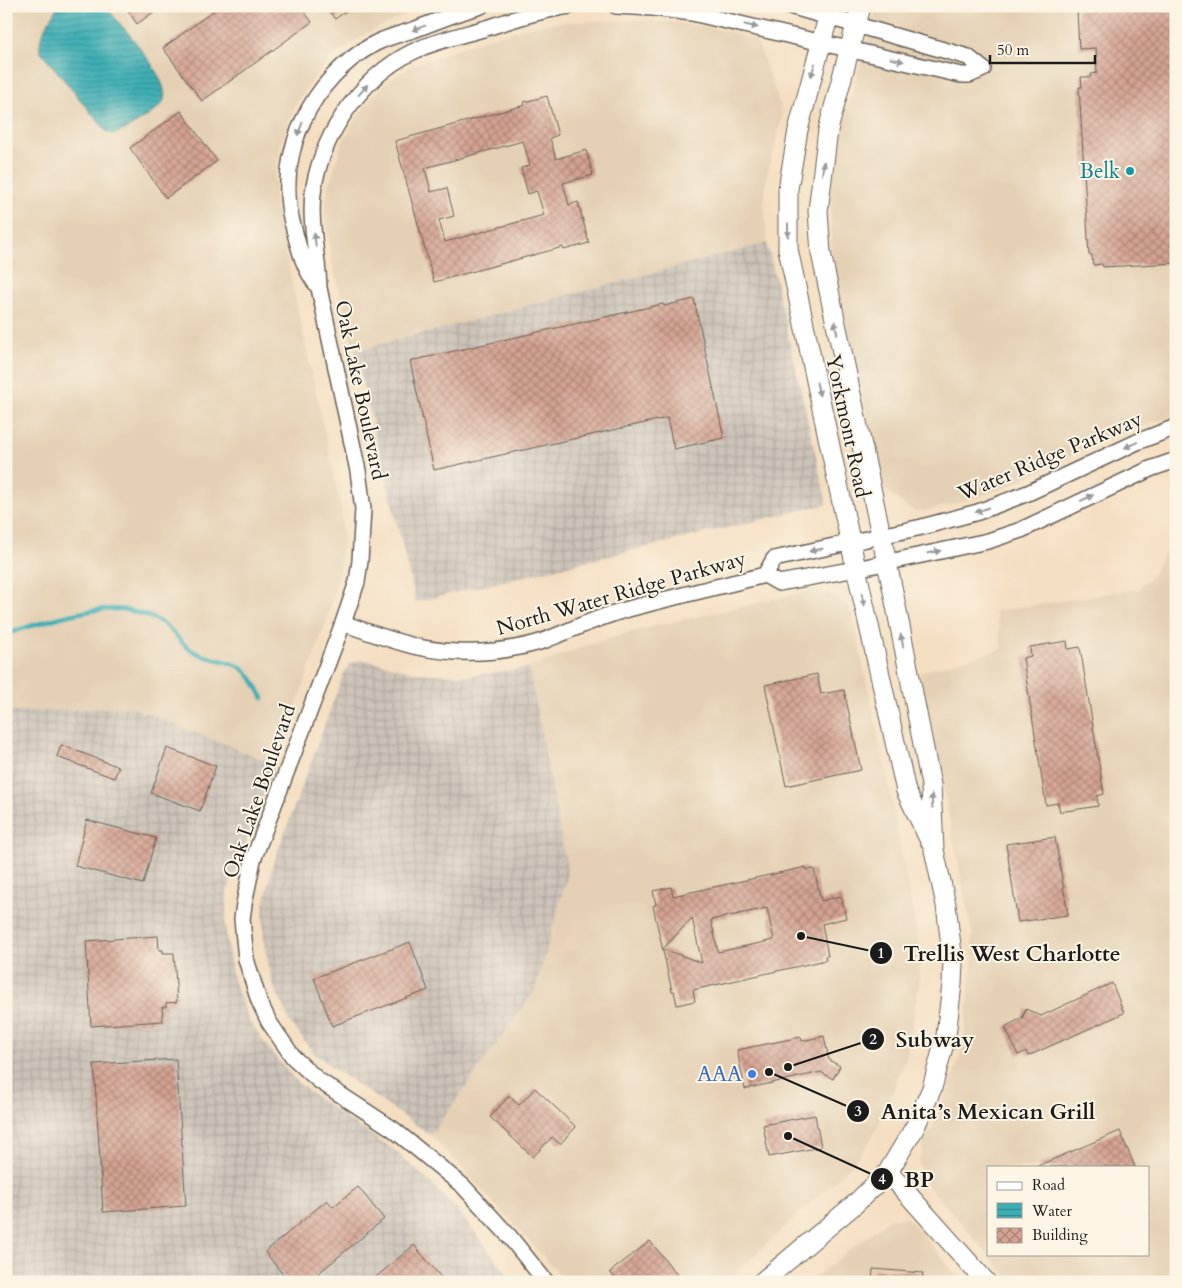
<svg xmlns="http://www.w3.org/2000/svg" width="1182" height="1288" viewBox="0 0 1182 1288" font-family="Cardo,serif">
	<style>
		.built { fill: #e4d0b4; fill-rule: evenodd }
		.industrial { fill: url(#industrial-grid) }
		.water { fill: url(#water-rules); stroke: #2c6568 }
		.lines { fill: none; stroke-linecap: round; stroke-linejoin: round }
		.stream { stroke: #3daeb5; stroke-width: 4.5 }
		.building { fill: url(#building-cross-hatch); fill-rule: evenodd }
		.minor-casing { stroke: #686056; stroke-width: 18 }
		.tertiary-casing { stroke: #686056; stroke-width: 21 }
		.minor { stroke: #fff; stroke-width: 15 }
		.tertiary { stroke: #fff; stroke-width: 19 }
		.oneway { fill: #999 }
		.culture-dot { fill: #0f9aa8; stroke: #fcf5e5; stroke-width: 2 }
		.shop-dot { fill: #3f7fe0; stroke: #fcf5e5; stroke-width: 2 }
		.labels { text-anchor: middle; stroke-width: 4; stroke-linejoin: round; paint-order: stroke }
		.culture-label { font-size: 21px; fill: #0d838f; stroke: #fcf5e5; text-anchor: end }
		.street-label { font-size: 21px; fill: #1c1c1c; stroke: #fcf5e5 }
		.shop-label { font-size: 21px; fill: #366cbe; stroke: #fcf5e5; text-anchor: end }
		.leader { fill: none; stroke: #1c1c1c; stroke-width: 2 }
		.callout-dot { fill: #1c1c1c; stroke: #fcf5e5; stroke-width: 2 }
		.mark-label { font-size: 15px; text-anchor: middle; font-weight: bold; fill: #fff }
		.callout-label { font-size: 22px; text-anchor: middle; font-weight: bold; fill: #1c1c1c; stroke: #fcf5e5; stroke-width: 4; stroke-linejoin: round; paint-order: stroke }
	</style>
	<defs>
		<pattern id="industrial-grid" width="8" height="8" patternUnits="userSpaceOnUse" patternTransform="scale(1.25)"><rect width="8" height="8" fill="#cbc2b8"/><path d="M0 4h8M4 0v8" fill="none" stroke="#aea69e"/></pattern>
		<pattern id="water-rules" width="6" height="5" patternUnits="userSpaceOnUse" patternTransform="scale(1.25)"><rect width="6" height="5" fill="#3daeb5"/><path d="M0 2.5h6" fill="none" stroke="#328d92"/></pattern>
		<pattern id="building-cross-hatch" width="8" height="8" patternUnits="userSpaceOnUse" patternTransform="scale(1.25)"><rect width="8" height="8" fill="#d4a292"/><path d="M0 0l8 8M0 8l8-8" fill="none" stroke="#ab8376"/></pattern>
	</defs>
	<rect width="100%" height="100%" fill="#fcf5e5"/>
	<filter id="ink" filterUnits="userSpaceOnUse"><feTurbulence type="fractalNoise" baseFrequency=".02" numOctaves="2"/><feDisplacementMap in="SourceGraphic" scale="10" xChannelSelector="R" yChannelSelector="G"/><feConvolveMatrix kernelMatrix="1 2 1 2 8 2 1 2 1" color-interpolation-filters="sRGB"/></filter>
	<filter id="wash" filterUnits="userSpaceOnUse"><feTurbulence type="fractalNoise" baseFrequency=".0096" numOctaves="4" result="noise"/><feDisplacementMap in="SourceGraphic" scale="20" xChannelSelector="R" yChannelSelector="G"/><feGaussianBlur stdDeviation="1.12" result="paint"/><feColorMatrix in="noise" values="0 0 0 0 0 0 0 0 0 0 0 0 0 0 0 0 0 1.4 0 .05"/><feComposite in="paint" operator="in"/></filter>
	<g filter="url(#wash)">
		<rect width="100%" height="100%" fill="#f4dec1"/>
		<!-- built -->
		<path class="built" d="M6,6H424L365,34L335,54L313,79L295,106L281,142L275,176V205L341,507L343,539L338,579L325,626L275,764L131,707L6,712Z
			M877,6H1176V416L1150,423L1091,447L1004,488L962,502L924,511H915L906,506L892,496L884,487L877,463L831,251V182L840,136Z
			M631,20L669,22L709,27L756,39L783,113L767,175L764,204L767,243L355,351L332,262L324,212L328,189L341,145L356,118L373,95L392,78L417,64L482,40L533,26L562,22Z
			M1176,543V1282H1011L924,1180L919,1163L924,1143L935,1122L962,1052L973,959L972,933L920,672L1002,649L995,611L1138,589L1152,576L1162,556ZM988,1167H1148V1254H988Z
			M809,591H818L829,594L848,608L852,613L886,772L921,955L919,983L907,1055L884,1114L870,1141L850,1167L725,1282H567L431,1135L535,991L568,874L529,668L577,649L626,633Z
			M905,1217L922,1233L962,1282H809L889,1219Z"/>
		<!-- industrial -->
		<path class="industrial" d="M767,243L827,504L416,602L355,351Z
			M359,660L370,661L418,673L467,676L529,668L568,874L535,991L431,1135L334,1069L312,1051L290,1022L272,982L264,942L263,911L272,867L343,675L350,664Z
			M131,707L275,764L227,893L225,927L233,980L250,1023L272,1053L299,1084L348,1120L393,1149L431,1183L461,1214L513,1282H6V712Z"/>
		<!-- water -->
		<path class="water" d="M58,6H105C118,22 175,82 163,102C159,109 149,115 143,119C132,125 124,132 112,134L106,131L41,52C36,37 51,19 58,6Z"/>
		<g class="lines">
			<!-- stream -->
			<path class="stream" d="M6,634C37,624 94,604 126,610C136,612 149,616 159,621C172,627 180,644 193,651C207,660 226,659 240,667C251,673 257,688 263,698"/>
		</g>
		<g id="blocks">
			<!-- building -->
			<path class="building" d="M125,6H162L137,24Z
				M220,6H300L312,22L202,101L163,48Z
				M326,6H353L335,19Z
				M1081,6H1176V263L1103,267L1102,264L1093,265L1092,255H1089L1079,87H1082L1081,77H1091V74L1097,73L1096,48L1079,49L1077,10H1081Z
				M547,96L558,135L550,138L556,159L586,150L593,175L563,183L569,205L578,202L589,243L564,250L563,247L434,282L395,141L525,105L524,102ZM523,141L530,165L521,168L528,194L537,191L544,215L445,242L439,220L454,216L447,188L431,192L425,168Z
				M181,111L217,161L166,198L130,148Z
				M694,299L724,438L674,449L667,418L434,470L410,361L663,304L664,306Z
				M1067,641L1068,649L1080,647L1104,794L1097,796L1098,806L1060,812L1058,803L1046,805L1023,658L1031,656L1030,647Z
				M817,674L821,694L844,690L861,770L786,786L765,685Z
				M61,745L119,767L114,778L57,757Z
				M167,748L216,766L200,811L151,793Z
				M87,820L156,838L143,884L75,866Z
				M1055,837L1068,915L1018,922L1006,844Z
				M806,867L807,870L814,869L821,901L841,896L846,918L822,924L828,956H825L826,960L693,990L695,1001L677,1005L674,991H672L653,906L656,905L653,891L671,887L673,896ZM767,908L774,940L718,952L711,920ZM692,918L702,963L663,949Z
				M158,936L159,950H163V953H174L177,1002L166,1003V1007H162L163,1021L91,1026L86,941Z
				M410,942L428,990L332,1026L314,978Z
				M1112,983L1124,1013L1028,1056L1026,1051L1018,1055L1005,1027L1022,1018L1026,1009L1041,1016Z
				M824,1036L829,1060L840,1066L833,1079L821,1072L745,1089L737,1050L801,1037L802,1041Z
				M176,1059L186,1206L103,1212L94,1064Z
				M535,1088L576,1127L560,1144L552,1137L533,1157L490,1117L509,1096L519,1105Z
				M815,1115L821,1147L769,1157L763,1125Z
				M1120,1131L1135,1167H1035Z
				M358,1187L384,1219L308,1282H289L265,1252L327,1200L333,1207Z
				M650,1241L683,1282H618L610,1272Z
				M414,1245L445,1282H370Z
				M873,1269L923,1273L922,1282H872Z"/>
		</g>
	</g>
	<g filter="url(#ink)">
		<use href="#blocks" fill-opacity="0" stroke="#686056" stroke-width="1"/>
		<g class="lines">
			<!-- minor casing -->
			<g class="minor-casing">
				<path id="minor" d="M616,6L653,8L692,13L961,75H969L983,69L968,57L790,6
					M319,288C302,267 299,247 292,222C275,153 312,78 374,44C385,38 400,34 413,30C435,22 458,12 481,6
					M1176,427L1137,442L1028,493L978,512L922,527L774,559L765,575L779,583L856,569L988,541L1021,530L1150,469L1176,460
					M343,623C398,643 435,657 495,651C511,649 528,646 543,641C569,631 594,619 621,611C669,598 717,587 765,575
					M546,1282L509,1236L463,1186L393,1129L318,1080L293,1057L269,1022L259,1001L246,959L242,919L244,904L253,860L343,623L357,582L360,561L363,509L358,471L319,288C318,254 308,220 314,186C325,128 366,71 421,48C441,40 462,35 483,29C512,20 540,10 570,6"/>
			</g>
			<!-- tertiary casing -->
			<g class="tertiary-casing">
				<path id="tertiary" d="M831,6L798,130L788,189V249L854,559L906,791L930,841
					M888,1172L986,1282
					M762,1282L855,1204L888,1172L915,1127L932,1088L946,1036L952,984L953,962L946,905L934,850L931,785L894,596L821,253L818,211L828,130L861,6"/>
			</g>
			<!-- minor -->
			<use href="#minor" class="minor"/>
			<!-- tertiary -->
			<use href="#tertiary" class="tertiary"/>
		</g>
		<!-- one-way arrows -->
		<defs><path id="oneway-solid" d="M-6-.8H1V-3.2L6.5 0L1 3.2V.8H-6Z" transform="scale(1.25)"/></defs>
		<g class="oneway">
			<use href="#oneway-solid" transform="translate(751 26) rotate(13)"/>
			<use href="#oneway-solid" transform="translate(419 28) rotate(160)"/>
			<use href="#oneway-solid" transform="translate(897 60) rotate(13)"/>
			<use href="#oneway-solid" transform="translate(813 70) rotate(106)"/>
			<use href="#oneway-solid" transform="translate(363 90) rotate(-49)"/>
			<use href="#oneway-solid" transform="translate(300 129) rotate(111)"/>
			<use href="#oneway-solid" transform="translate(823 168) rotate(-83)"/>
			<use href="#oneway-solid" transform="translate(788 230) rotate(90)"/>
			<use href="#oneway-solid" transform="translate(315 240) rotate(-96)"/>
			<use href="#oneway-solid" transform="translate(836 328) rotate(-102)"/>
			<use href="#oneway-solid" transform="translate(818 389) rotate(77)"/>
			<use href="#oneway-solid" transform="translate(1131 445) rotate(156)"/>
			<use href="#oneway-solid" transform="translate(1087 498) rotate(-25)"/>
			<use href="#oneway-solid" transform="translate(982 510) rotate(160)"/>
			<use href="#oneway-solid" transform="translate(816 550) rotate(168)"/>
			<use href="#oneway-solid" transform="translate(934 552) rotate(-12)"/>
			<use href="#oneway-solid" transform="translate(863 599) rotate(77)"/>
			<use href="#oneway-solid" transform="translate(902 641) rotate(-101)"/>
			<use href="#oneway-solid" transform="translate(932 801) rotate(-93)"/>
		</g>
	</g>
	<!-- markers -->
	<circle class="culture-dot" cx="1130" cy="171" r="5"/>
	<circle class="shop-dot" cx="752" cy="1074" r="5"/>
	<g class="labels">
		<!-- culture labels -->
		<g class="culture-label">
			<text x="1120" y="178">Belk</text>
		</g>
		<!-- street labels -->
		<g class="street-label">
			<text transform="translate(361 390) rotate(78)" y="7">Oak Lake Boulevard</text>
			<text transform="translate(848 426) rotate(78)" y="7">Yorkmont Road</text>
			<text transform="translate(1050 456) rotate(-23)" y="7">Water Ridge Parkway</text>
			<text transform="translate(621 593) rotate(-16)" y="7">North Water Ridge Parkway</text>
			<text transform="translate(259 791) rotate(-71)" y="7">Oak Lake Boulevard</text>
		</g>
		<!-- shop labels -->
		<g class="shop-label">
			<text x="742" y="1081">AAA</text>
		</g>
	</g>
	<!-- callouts -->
	<path class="leader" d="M801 936L881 953M788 1067L873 1039M769 1072L858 1111M788 1136L882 1179"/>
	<g class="callout-dot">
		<circle cx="801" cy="936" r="5"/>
		<circle cx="788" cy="1067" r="5"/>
		<circle cx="769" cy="1072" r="5"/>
		<circle cx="788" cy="1136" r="5"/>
		<circle cx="881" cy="953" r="12"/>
		<circle cx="873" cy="1039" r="12"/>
		<circle cx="858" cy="1111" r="12"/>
		<circle cx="882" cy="1179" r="12"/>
	</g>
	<g class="mark-label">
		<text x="881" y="958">1</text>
		<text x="873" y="1044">2</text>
		<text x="858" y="1116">3</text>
		<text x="882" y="1184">4</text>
	</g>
	<g class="callout-label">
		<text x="1012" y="961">Trellis West Charlotte</text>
		<text x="935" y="1047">Subway</text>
		<text x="988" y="1119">Anita’s Mexican Grill</text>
		<text x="919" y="1187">BP</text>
	</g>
	<!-- margin -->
	<rect width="1182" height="1288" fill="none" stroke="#fcf5e5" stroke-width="25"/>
	<!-- legend -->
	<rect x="987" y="1166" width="162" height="90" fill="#fcf5e5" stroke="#a29e95"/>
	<rect x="997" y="1182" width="25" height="8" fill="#ffffff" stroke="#a29e95"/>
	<text x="1032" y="1190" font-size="15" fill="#1c1c1c">Road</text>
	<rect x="997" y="1203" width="25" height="15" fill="url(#water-rules)" stroke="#a29e95"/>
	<text x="1032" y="1216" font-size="15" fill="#1c1c1c">Water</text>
	<rect x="997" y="1228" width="25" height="15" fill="url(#building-cross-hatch)" stroke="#a29e95"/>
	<text x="1032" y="1240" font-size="15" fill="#1c1c1c">Building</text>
	<!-- scale -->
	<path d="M990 55v8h105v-8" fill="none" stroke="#1c1c1c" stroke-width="2.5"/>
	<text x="997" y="55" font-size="15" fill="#1c1c1c" stroke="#fcf5e5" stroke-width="4" paint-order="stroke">50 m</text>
</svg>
